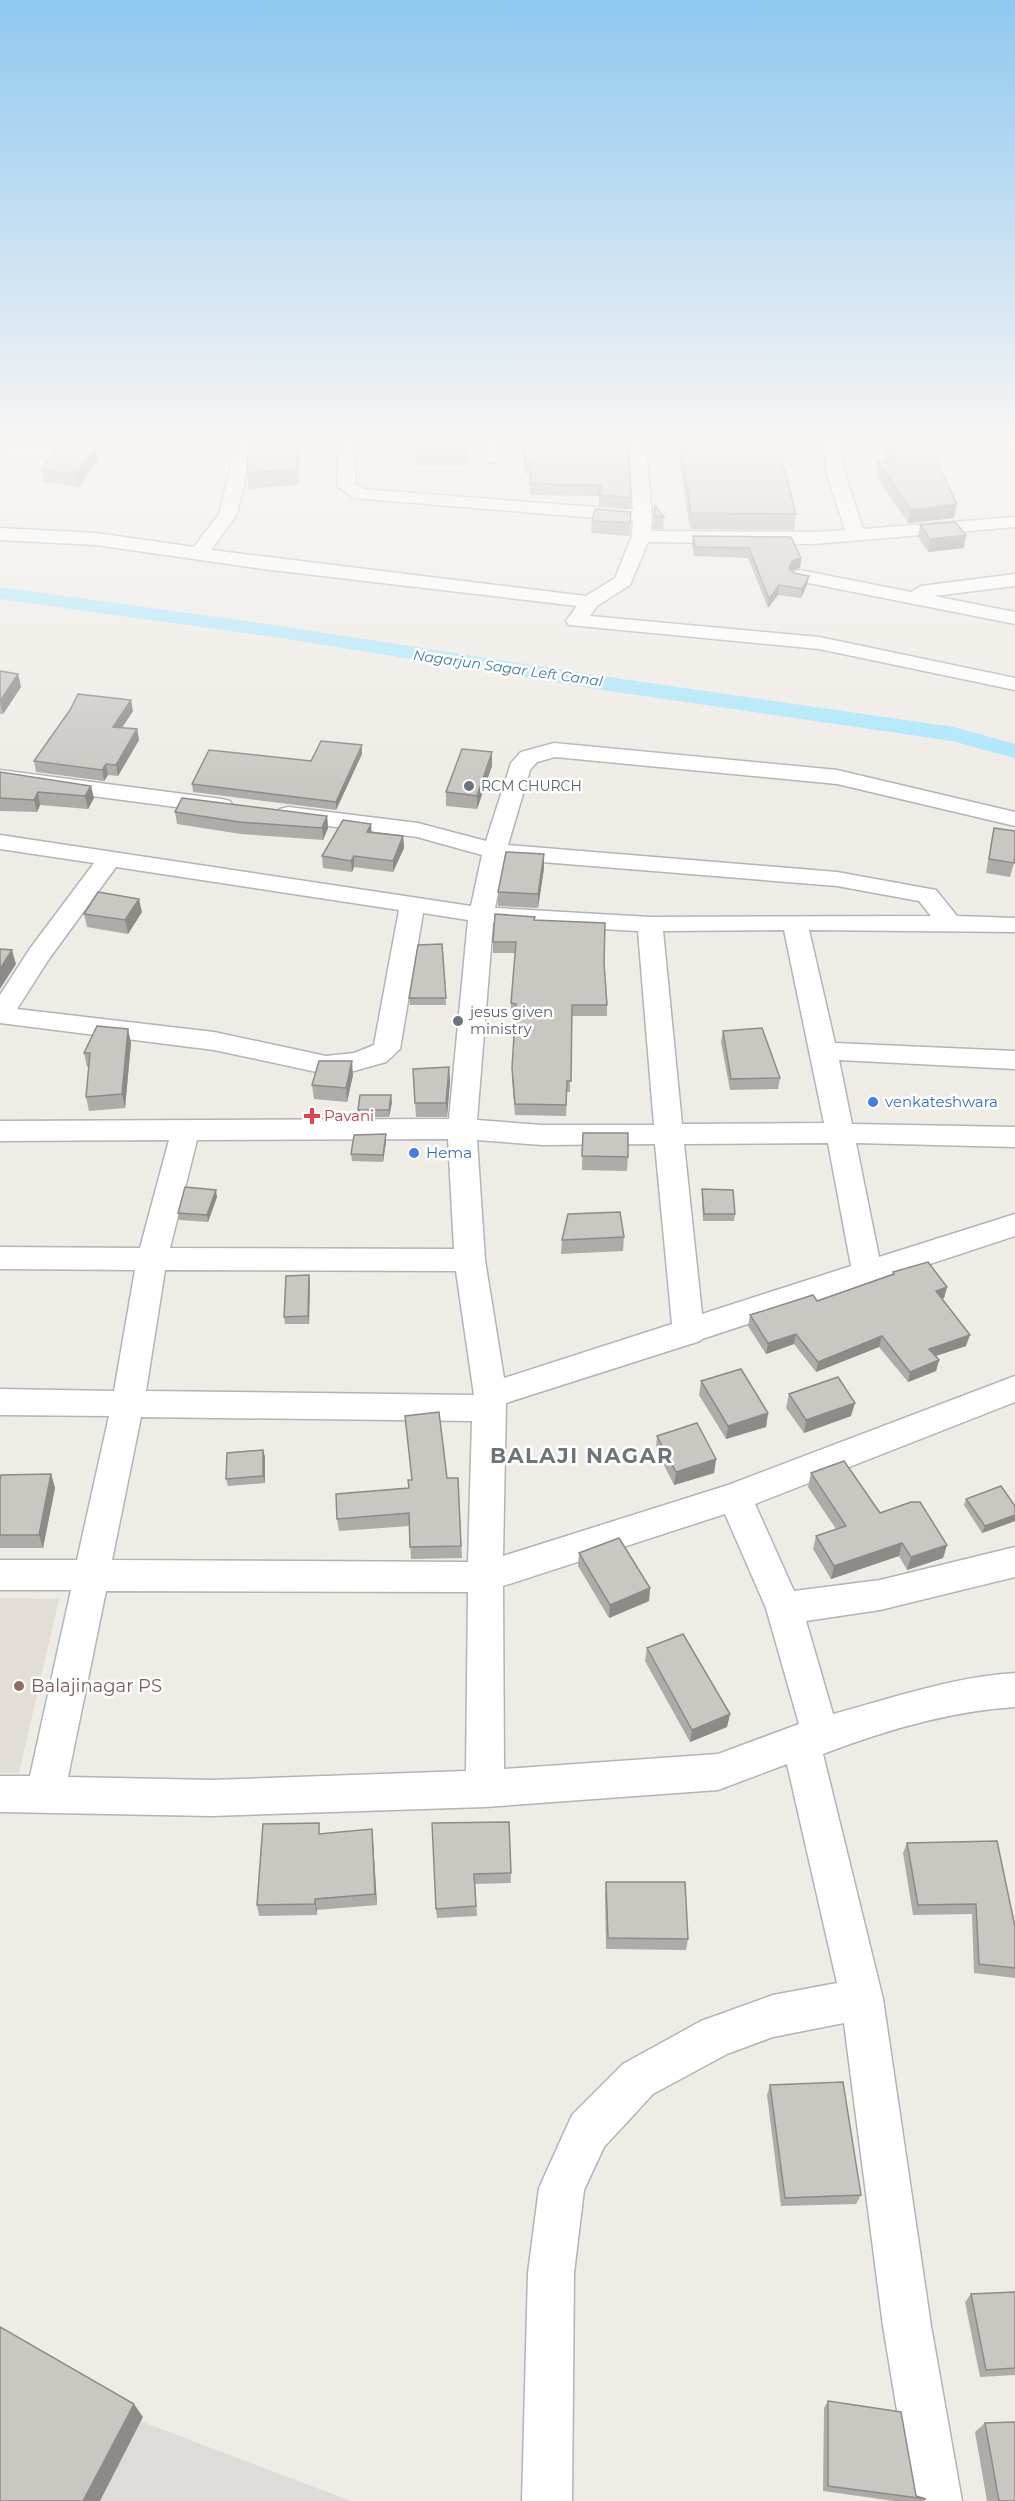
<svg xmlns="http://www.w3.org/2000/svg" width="1015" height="2501" viewBox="0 0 1015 2501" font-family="Montserrat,sans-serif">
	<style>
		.industrial { fill: #dedbd8 }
		.education { fill: #e2ddd7 }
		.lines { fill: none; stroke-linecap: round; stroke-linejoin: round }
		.canal { fill: #a9e6fc; fill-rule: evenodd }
		.minor-casing { stroke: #b1b4b8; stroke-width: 3 }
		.minor { fill: #fff; fill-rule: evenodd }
		.wall { fill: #aeaba8 }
		.shaded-wall { fill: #8d8b88 }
		.building { fill: #cac7c3; stroke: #8d8b88; stroke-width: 1.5 }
		.worship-dot { fill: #6b7280; stroke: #fff; stroke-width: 2 }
		.shop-dot { fill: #3f7fe0; stroke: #fff; stroke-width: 2 }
		.health-dot { fill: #e0444e; stroke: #fff; stroke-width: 2 }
		.education-dot { fill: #8d6e63; stroke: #fff; stroke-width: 2 }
		.labels { text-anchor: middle; stroke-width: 5; stroke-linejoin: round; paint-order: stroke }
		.far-water-label { font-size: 14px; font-style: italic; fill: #3f7c9e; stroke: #fff }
		.far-worship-label { font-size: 14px; fill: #5b616d; stroke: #fff; text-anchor: start }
		.worship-label { font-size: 15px; fill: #5b616d; stroke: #fff; text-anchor: start }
		.shop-label { font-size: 15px; fill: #366cbe; stroke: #fff; text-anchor: start }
		.health-label { font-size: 15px; fill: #be3a42; stroke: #fff; text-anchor: start }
		.near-education-label { font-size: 18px; fill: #785e54; stroke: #fff; text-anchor: start }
		.district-label { font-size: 21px; font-weight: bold; letter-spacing: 1.5px; fill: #6e7578; stroke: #fff }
	</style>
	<rect width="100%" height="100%" fill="#efece6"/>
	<!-- industrial -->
	<path class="industrial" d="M0,2368L351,2501H0Z"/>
	<!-- education -->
	<path class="education" d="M0,1598L59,1599L19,1773H0Z"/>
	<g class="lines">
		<!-- canal -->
		<path class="canal" d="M0,587L281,626L609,677L954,727L1015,744V758L952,741L609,691L281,638L0,599Z"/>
		<!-- minor casing -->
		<g class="minor-casing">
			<path id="minor" d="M90,438H106L98,456L0,455V445L86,447Z
				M238,438H254L237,514L211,550L586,596L615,578L632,536L633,521L354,498L337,486L339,438H355V484L364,489L633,510L629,438H645L652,517L651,531L814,532L845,530L827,474L822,438H838L845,474L863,529L1015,517V527L814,544L648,542L630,585L597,606L590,616L819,637L1015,678V690L819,649L569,625L566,621L577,606L263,569L96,545L0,540V528L96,533L194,547L219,514Z
				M482,438H498L501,458L498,462H486Z
				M1004,438H1015V457L1006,452Z
				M800,570L911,592L921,586L1015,574V586L934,596L1015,612V624L793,580L790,576L793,572Z
				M554,743L837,770L1015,812V826L837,784L555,757L537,762L530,770L508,845L837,872L936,890L957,916L1015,918V932L809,930L835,1043L1015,1051V1069L839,1060L852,1124L1015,1127V1147L856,1143L879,1257L1015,1214V1236L702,1339L700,1341L506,1403L503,1556L728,1485L1015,1376V1402L755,1504L794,1591L880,1580L1015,1547V1577L880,1610L806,1621L833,1714C893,1698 952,1677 1015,1673V1707C950,1711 883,1731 823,1754L883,1999L931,2326L962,2501H912L883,2326L844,2023L773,2037L727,2054L653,2094L604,2147L584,2190L574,2273L572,2501H522L528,2273L539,2188L572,2115L623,2064L701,2021L773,1995L837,1983L787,1764L718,1790L485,1807L212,1816L0,1812V1776H30L71,1590H0V1560H77L109,1416L0,1415V1389L114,1391L135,1270L0,1269V1247L140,1248L169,1140L0,1141V1121L449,1119L468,920L423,913L400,1049L386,1062L354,1071L326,1074L214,1050L0,1023V995L29,950L94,863L0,849V835L471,906L482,855L417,837L288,821L280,819L276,814L280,809L288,807L418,823L486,841L511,763L521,752ZM505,859L837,886L919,901L931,916L650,917L495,908ZM116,867L399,910L374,1045L354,1053L326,1056L214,1032L17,1009L49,959ZM493,923L638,931L654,1125H542L477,1120ZM784,930L824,1123L682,1124L663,931ZM448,1139L454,1249L170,1248L197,1140ZM477,1140L542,1145L655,1144L672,1324L504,1378L485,1260ZM828,1143L851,1266L702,1314L684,1144ZM165,1270L456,1271L474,1395L146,1391ZM141,1417L472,1421L468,1562L112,1560ZM725,1514L766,1608L799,1724L718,1754L504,1769L503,1586ZM106,1591L468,1592L466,1771L212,1780L68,1777Z
				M0,770L222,799L230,801L233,806L230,811L222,813L0,784Z"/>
		</g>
		<!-- minor -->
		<use href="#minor" class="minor"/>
	</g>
	<!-- wall -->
	<path class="wall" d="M251,438H300L298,485L249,489L247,473Z
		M468,438V465H416L415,450Z
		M522,438H627L631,498V509L599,506V496L530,495L531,474H525Z
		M676,438H776L796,514L794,530L690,529Z
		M892,438H968L966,451L931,450L954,518L908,523L876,476L878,462H886L885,460L887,446H893Z
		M96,447L98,459L79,487L44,482L42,470Z
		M655,506L664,517L663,529H653Z
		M631,512L630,536L591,533L592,521Z
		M920,525L964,548L928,552L918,537Z
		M693,536L801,558L800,568L792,570L794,573L809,576L807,585L801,598L778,595L768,608L748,558L694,556L692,545Z
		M0,671L18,674L21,687L3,714H0Z
		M133,711L122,728L137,729L139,740L118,776L108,775L104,781L36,772L34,761Z
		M362,754L336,810L193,792L192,784L311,761Z
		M492,766L477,809L446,806V792Z
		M0,772L94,798L88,809L40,805L37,812L0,811Z
		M175,812L327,816L328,828L323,840L241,834L177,824Z
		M994,828L1014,863L1010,877L986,873L991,842Z
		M372,833L403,836L404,848L393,872L354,867L352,872L323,868L322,856Z
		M544,868L538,908L498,906V892Z
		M142,912L128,934L87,927L84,914Z
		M535,917V920L604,963L607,1005V1016H571L570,1092H567L566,1116L515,1115L512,1079L515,1015L511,1014V1003L515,953H493V942Z
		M442,944L446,1005H410L409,998Z
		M723,1031L780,1078L778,1089L730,1090L721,1042Z
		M131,1043L125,1108L89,1111L86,1097L89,1067H87L84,1053Z
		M413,1069L450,1081L447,1117H416Z
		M353,1075L347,1102L314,1099L312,1085Z
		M392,1102L389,1117H358V1110Z
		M583,1133L628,1157L627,1171L582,1170Z
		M386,1142L383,1162L352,1161L351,1154Z
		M702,1189L735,1214L734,1221H703L702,1196Z
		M217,1197L208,1222L179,1220L178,1213Z
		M624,1237L623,1251L561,1254L562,1240Z
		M893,1272L947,1287L944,1298L942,1299L966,1346L936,1356L939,1360L936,1371L908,1382L879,1347L816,1372L794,1344L766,1354L748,1326L750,1315L817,1301L892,1274Z
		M310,1282L309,1324H285L284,1317Z
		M701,1381L768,1413L766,1427L726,1439L699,1395Z
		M789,1394L851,1416L804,1433L786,1408Z
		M405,1416L447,1478H458L462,1558L411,1559L409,1526L339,1531L337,1519L409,1488L412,1480Z
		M657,1436L716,1459L714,1473L674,1485L656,1449Z
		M263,1450L265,1457V1483L228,1486L226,1479Z
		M811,1473L880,1513L947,1545L943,1558L907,1570L899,1556L831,1579L813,1549L816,1536L836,1529L808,1487Z
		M51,1474L55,1488L43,1548H0V1480Z
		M966,1499L1015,1506V1521L982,1533L964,1505Z
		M579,1553L650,1588L649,1601L609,1618L578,1566Z
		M647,1648L730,1714L727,1727L690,1742L645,1661Z
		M509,1822L511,1883L475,1884L477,1916L437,1918L436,1909Z
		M321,1834L373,1841L377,1905L317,1910V1915L259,1916L257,1905Z
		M907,1843L1015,1927V1978L974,1973L972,1914L913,1915L903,1853Z
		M606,1882L688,1939L686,1950L606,1949L605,1893Z
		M770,2085L861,2195L856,2204L781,2206L767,2095Z
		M1015,2292V2375L980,2377L965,2302L971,2294Z
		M828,2401L916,2496L926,2499L924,2501H894L823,2491L824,2408Z
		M985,2423L1015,2501H987L975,2432Z"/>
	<!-- shaded-wall -->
	<path class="shaded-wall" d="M298,438H300L298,485L297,470Z
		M96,447L98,459L79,487L76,475Z
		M957,504L954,518L908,523L911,510Z
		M966,535L964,548L928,552L930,539Z
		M801,558L800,568L791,571L789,568L792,561Z
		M809,576L807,585L801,598L802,589Z
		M779,585L778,595L768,608L769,599Z
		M18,674L21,687L3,714L0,701Z
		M131,700L133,711L115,738L113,727Z
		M137,729L139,740L118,776L116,765Z
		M362,745V754L336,810V802Z
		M492,752V766L477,809V796Z
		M106,764L108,775L104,781L102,770Z
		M91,786L94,798L88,809L85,796Z
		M38,792L40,805L37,812L34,800Z
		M327,816L328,828L323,840L322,828Z
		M371,824L372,836L367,832Z
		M403,836L404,848L393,872V861Z
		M544,854V868L538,908V894Z
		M354,856V867L352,872L351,861Z
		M139,899L142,912L128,934L125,920Z
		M12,950L16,964L0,989V969Z
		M128,1029L131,1043L125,1108L122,1094Z
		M352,1061L353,1075L347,1102L346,1088Z
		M449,1067L450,1081L447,1117L446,1103Z
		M391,1095L392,1102L389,1117V1110Z
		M386,1134V1142L383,1162V1155Z
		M216,1190L217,1197L208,1222L207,1215Z
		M309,1275L310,1282L309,1324L308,1316Z
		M947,1287L944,1298L933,1301L936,1291Z
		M796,1334L794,1344L766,1354L768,1343Z
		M970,1335L966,1346L926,1359L929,1349Z
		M882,1336L879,1347L816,1372L818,1362Z
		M939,1360L936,1371L908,1382L910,1372Z
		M855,1403L851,1416L804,1433L806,1420Z
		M768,1413L766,1427L726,1439L728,1426Z
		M263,1450L265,1457V1483L263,1476Z
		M716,1459L714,1473L674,1485L676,1472Z
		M51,1474L55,1488L43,1548L39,1535Z
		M1015,1515V1521L982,1533L985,1526Z
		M902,1543L899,1556L831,1579L834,1566Z
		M947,1545L943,1558L907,1570L911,1557Z
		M650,1588L649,1601L609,1618L610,1605Z
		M730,1714L727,1727L690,1742L692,1730Z
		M372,1829L373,1841L377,1905L375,1894Z
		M315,1899L317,1910V1915L315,1904Z
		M134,2404L143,2417L100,2501H83Z"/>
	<!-- building -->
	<path class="building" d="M251,438H298L297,470L247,473L248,454Z
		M416,438H468V449L415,450Z
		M523,438H627L631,498L599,495L602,485L530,484L531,463H525Z
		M679,438H776L796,514L691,513Z
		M895,438H925L957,504L911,510L878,462H894L887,446H896Z
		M58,446L96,447L76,475L42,470Z
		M655,506L664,517L654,516Z
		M595,509L631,512L630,523L592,521Z
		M955,522L966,535L930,539L920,525Z
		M693,536L791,537L801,558L792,561L789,568L794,573L809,576L802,589L779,585L769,599L749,548L695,547Z
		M0,671L18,674L0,701Z
		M78,694L131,700L113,727L137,729L116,765L106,764L102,770L34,761L70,710Z
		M321,741L362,745L336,802L192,784L209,750L311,761Z
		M462,749L492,752L477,796L446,792Z
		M0,772L91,786L85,796L38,792L34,800L0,798Z
		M182,798L327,816L322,828L239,822L175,812Z
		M343,820L371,824L367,832L403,836L393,861L354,856L351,861L322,856Z
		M994,828L1015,831V854L1014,863L989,859Z
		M506,852L544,854L538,894L498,892Z
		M98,892L139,899L125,920L84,914Z
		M495,914L535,917L534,920L605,923L604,963L607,1005H572L571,1081H567L566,1105L515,1104L512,1068L516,1004L511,1003L516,942H493Z
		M442,944L446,998H409L418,945Z
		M0,949L12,950L0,969Z
		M97,1026L128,1029L122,1094L86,1097L90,1053H84Z
		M762,1028L780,1078L731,1079L723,1031Z
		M319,1061H352L346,1088L312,1085Z
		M449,1067L446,1103H415L413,1069Z
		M360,1095H391L389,1110H358Z
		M583,1133H628V1157L582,1156Z
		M386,1134L383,1155L351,1154L354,1135Z
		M185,1187L216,1190L207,1215L178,1213Z
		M702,1189L733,1190L735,1214H704Z
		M620,1212L624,1237L562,1240L568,1214Z
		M928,1262L947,1287L936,1291L970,1335L929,1349L939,1360L910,1372L882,1336L818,1362L796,1334L768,1343L750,1315L813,1295L817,1301L894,1274L893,1272Z
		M309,1275L308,1316L284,1317L286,1276Z
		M741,1369L768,1413L728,1426L701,1381Z
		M838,1377L855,1403L806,1420L789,1394Z
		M439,1412L447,1478H458L461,1546L410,1547L409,1513L337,1519L336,1494L409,1488L408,1480H412L405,1416Z
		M697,1423L716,1459L676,1472L657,1436Z
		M263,1450V1476L226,1479L227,1453Z
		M844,1461L880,1513L911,1502H920L947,1545L911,1557L902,1543L834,1566L816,1536L846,1526L811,1473Z
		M51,1474L39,1535H0V1480L1,1475Z
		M1001,1486L1015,1506V1515L985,1526L966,1499Z
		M619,1538L650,1588L610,1605L579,1553Z
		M683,1634L730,1714L692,1730L647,1648Z
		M509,1822L511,1873L474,1874L476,1906L436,1909L432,1823Z
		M319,1823V1834L372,1829L375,1894L315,1899V1904L257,1905L263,1824Z
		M997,1841L1015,1927V1968L979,1964L976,1904L918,1905L907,1843Z
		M606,1882H685L688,1939L608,1938Z
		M843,2082L861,2195L785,2198L770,2085Z
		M1015,2292V2368L986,2370L971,2294Z
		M0,2327L134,2404L83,2501H0Z
		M828,2401L901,2412L916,2496L926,2499L828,2486Z
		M1015,2422V2501H999L985,2423Z"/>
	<!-- sky -->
	<linearGradient id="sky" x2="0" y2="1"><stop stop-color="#8fc8f0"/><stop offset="0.56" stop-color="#f8f6f4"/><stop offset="1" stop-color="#f8f6f4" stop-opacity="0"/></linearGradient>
	<rect width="1015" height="788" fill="url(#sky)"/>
	<!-- markers -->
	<g class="worship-dot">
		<circle cx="469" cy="786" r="6"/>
		<circle cx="458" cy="1021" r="6"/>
	</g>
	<g class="shop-dot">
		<circle cx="873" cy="1102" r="6"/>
		<circle cx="414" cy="1153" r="6"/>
	</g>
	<path class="health-dot" d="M309 1107h6v6h6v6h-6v6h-6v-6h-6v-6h6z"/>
	<circle class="education-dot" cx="19" cy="1686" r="6"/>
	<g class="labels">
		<!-- far-water labels -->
		<g class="far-water-label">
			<text transform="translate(508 668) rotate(8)" y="5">Nagarjun Sagar Left Canal</text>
		</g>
		<!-- far-worship labels -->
		<g class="far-worship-label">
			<text x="481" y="791">RCM CHURCH</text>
		</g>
		<!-- worship labels -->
		<g class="worship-label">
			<text x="470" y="1017">jesus given<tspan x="470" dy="17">ministry</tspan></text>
		</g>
		<!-- shop labels -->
		<g class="shop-label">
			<text x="885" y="1107">venkateshwara</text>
			<text x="426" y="1158">Hema</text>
		</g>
		<!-- health labels -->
		<g class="health-label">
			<text x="324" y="1121">Pavani</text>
		</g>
		<!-- near-education labels -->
		<g class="near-education-label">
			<text x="31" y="1692">Balajinagar PS</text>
		</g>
		<!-- district labels -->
		<g class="district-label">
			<text x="582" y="1463">BALAJI NAGAR</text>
		</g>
	</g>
</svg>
